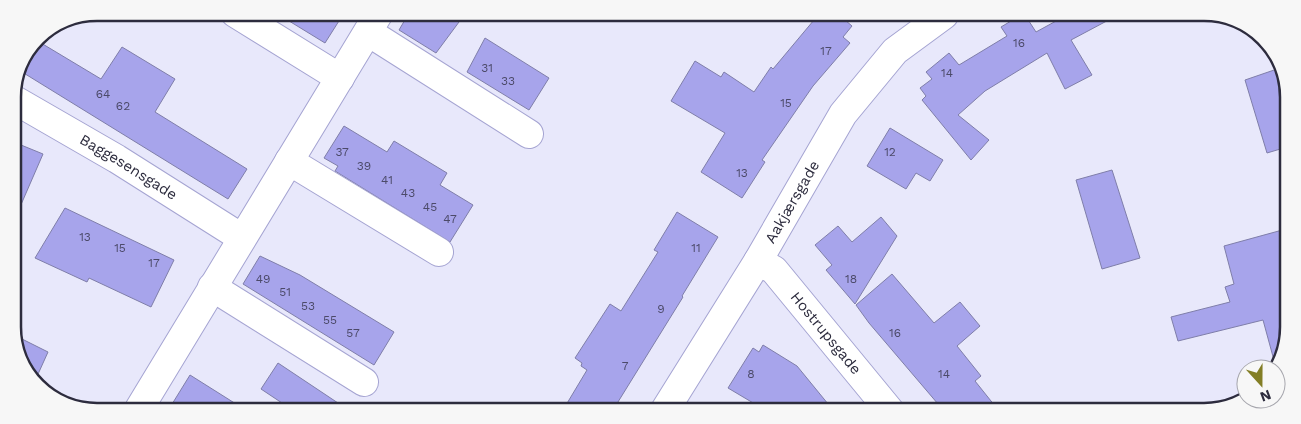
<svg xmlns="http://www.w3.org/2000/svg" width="1301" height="424" viewBox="0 0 1301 424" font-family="'Work Sans',sans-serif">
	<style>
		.building { fill: #a7a4eb; stroke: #7f7ea9 }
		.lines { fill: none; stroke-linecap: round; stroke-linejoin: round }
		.street-casing { stroke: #a5a4d2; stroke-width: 30 }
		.street { stroke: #fff; stroke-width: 28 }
		.labels { text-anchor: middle; stroke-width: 4.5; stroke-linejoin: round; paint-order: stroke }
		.number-label { font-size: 12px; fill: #4c4a69 }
		.street-label { font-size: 15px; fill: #2d2c3e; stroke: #f7f7f7 }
		.rim { fill: none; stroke: #2d2c3e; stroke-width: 2.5 }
	</style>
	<rect width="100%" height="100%" fill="#e8e8fb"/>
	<!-- building -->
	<path class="building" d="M276,13H344L325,43Z
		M409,13H445L459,22L436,53L399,30Z
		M819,14H838L852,26L843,37L850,43L813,86L762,160L765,162L742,198L701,172L725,133L671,101L695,61L721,77L724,72L754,92L771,67L773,69Z
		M1021,15H1025L1036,32L1067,15H1118L1071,40L1092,75L1065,89L1047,53L985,91L958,115L989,140L971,160L922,100L926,96L920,88L932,79L926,72L949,53L959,65L1007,36L1001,27Z
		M485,38L549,78L529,110L467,72Z
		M36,40L101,79L122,47L175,79L155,112L247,169L228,199L22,72Z
		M1280,68L1287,81V147L1267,153L1245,80Z
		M344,126L387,152L394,141L447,173L440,185L473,205L450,242L335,171L338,166L324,158Z
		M890,128L943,160L930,181L916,173L906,189L867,166Z
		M21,145L43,154L13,223V163Z
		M1112,170L1140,258L1102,269L1076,180Z
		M65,208L174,260L151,307L89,278L87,282L35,258Z
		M677,212L718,237L682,296L683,297L613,410H563L587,370L581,366L582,363L575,358L610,304L621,311L658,252L654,250Z
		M881,217L897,236L855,304L826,270L832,265L815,245L838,226L852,242Z
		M1286,229V349L1275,364L1263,320L1178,341L1171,317L1230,302L1225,287L1234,284L1224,246Z
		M260,256L300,275L394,332L374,365L243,284Z
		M892,274L934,323L960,302L980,326L957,346L981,376L975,381L999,411H944L869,323L856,305Z
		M14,335L48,352L34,383L14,343Z
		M763,345L797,366L833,410H765L728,388L753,348L759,352Z
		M278,363L347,409H291L261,389Z
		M190,375L244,409H169Z"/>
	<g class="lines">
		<!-- street casing -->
		<g class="street-casing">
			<g id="street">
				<path d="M235,13L340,78"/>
				<path d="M368,32L529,134"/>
				<path id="s1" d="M13,99L117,159L242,238"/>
				<path d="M289,161L439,252"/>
				<path id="s2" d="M758,261L774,270L890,411"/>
				<path d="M212,287L364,382"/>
				<path d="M139,409L379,13"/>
				<path id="s3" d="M665,410L758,261L843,114L895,51L944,15"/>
			</g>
		</g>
		<!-- street -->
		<use href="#street" class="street"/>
	</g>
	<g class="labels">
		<!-- number labels -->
		<g class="number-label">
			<text x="1019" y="47">16</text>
			<text x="826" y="55">17</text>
			<text x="487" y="72">31</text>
			<text x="947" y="77">14</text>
			<text x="508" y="85">33</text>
			<text x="103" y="98">64</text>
			<text x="786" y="107">15</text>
			<text x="123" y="110">62</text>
			<text x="342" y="156">37</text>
			<text x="890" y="156">12</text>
			<text x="364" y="170">39</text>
			<text x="742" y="177">13</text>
			<text x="387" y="184">41</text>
			<text x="408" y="197">43</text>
			<text x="430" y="211">45</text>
			<text x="450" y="223">47</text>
			<text x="85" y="241">13</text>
			<text x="120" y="252">15</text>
			<text x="696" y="252">11</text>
			<text x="154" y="267">17</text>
			<text x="263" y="283">49</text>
			<text x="851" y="283">18</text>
			<text x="285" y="296">51</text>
			<text x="308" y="310">53</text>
			<text x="661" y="313">9</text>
			<text x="330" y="324">55</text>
			<text x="353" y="337">57</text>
			<text x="895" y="337">16</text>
			<text x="625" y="370">7</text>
			<text x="751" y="378">8</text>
			<text x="944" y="378">14</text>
		</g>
		<!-- street labels -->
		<g class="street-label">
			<text dy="5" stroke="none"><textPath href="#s1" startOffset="134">Baggesensgade</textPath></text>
			<text dy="5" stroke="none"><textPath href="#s3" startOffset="244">Aakjærsgade</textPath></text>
			<text dy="5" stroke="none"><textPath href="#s2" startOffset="100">Hostrupsgade</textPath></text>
		</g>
	</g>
	<!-- crop -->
	<path d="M0 0H1301V424H0ZM97 21H1204A76 76 0 0 1 1280 97V327A76 76 0 0 1 1204 403H97A76 76 0 0 1 21 327V97A76 76 0 0 1 97 21Z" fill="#f7f7f7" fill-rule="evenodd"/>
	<path class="rim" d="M97 21H1204A76 76 0 0 1 1280 97V327A76 76 0 0 1 1204 403H97A76 76 0 0 1 21 327V97A76 76 0 0 1 97 21Z"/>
	<!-- north arrow -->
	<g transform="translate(1261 384) rotate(159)"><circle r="24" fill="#f7f7f7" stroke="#a6a6ad"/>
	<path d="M0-4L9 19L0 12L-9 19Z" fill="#837e25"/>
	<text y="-8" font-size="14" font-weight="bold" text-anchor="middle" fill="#2d2c3e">N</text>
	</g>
</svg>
